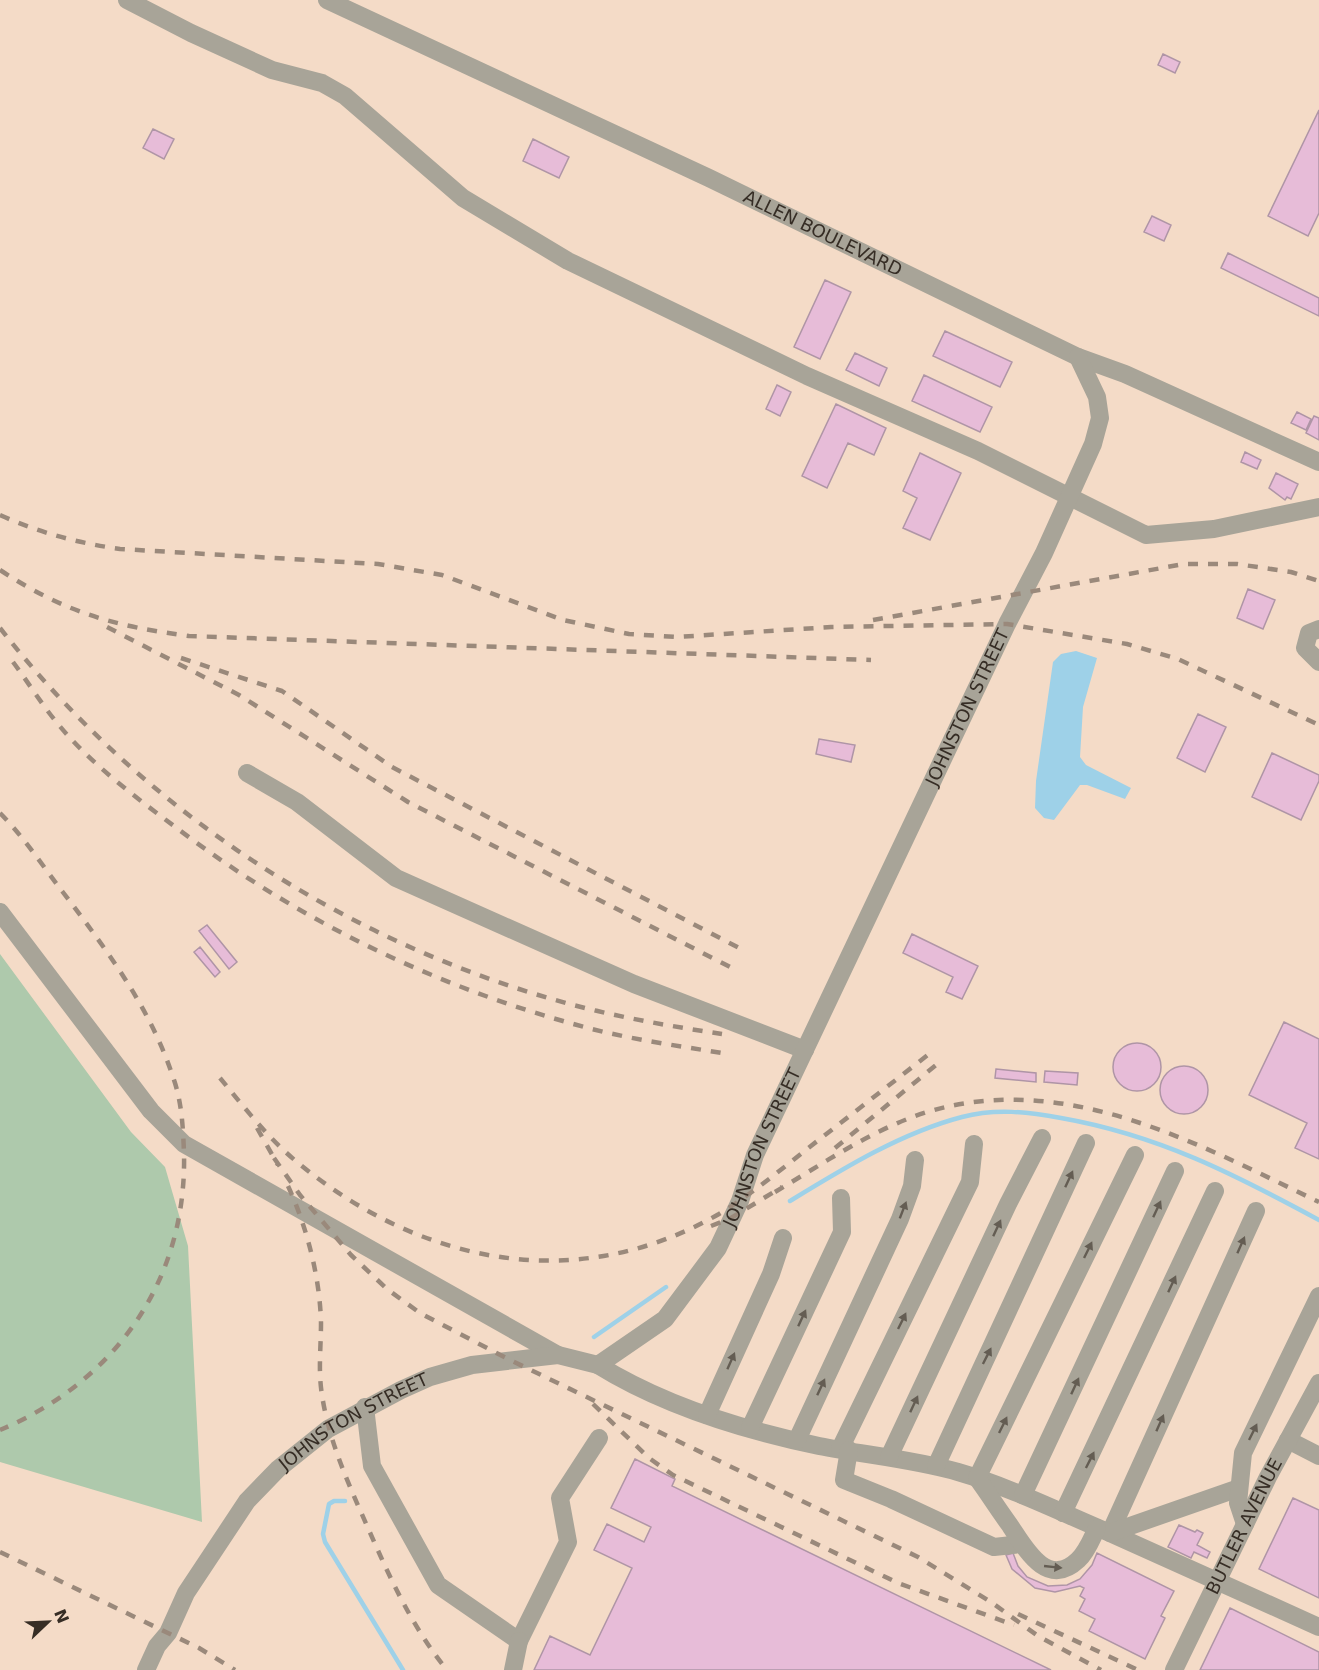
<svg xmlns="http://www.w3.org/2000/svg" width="1319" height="1670" viewBox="0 0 1319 1670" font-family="'DejaVu Sans',sans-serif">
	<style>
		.green { fill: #aec9ac }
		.water { fill: #9ed1e8 }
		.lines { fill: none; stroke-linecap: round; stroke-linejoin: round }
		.stream { stroke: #9ed1e8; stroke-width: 4.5 }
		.building { fill: #e7bcd8; stroke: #af95a6; stroke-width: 1.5 }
		.minor { stroke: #a8a498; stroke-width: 18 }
		.rail { stroke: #9a897b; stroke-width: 4.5; stroke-dasharray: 10 10; stroke-linecap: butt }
		.oneway { fill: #645d53 }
		.labels { text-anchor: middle; stroke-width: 5; stroke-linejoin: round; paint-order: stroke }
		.street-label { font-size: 18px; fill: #362d25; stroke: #f4dbc7 }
	</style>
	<rect width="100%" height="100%" fill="#f4dbc7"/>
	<!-- green -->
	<path class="green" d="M0,954L131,1132L165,1167L188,1246L202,1522L0,1462Z"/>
	<!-- water -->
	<path class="water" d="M1076,651L1097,658L1083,707L1080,757L1086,765L1131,788L1125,799L1087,785H1080L1054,820L1044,818L1035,808L1036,781L1053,662L1061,654Z"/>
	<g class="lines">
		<!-- stream -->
		<path class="stream" d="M790,1201C844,1168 901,1133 962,1117C996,1108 1028,1112 1061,1118C1158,1135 1234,1174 1319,1220
			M594,1337L666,1287
			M345,1501H334L329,1504L323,1534L325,1542L403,1670"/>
	</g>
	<!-- building -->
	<path class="building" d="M1163,54L1180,62L1175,73L1158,65Z
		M1319,110V213L1308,236L1268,216Z
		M153,129L174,139L164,159L143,148Z
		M533,139L569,157L559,178L523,161Z
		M1152,216L1171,225L1164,241L1144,232Z
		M1228,253L1319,298V316L1221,268Z
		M825,280L851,292L820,359L794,347Z
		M945,331L1012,362L1000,387L933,356Z
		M855,353L887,368L879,386L846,370Z
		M924,375L992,407L980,432L912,401Z
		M777,385L791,392L780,416L766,409Z
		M836,404L886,428L874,455L848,443L827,488L802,476Z
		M1297,412L1311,419L1306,430L1291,423Z
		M1314,416L1319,418V440L1306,433Z
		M1245,452L1261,460L1257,469L1241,462Z
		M920,453L961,473L930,540L903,528L917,498L903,491Z
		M1276,473L1298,484L1291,499L1287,497L1285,500L1269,488Z
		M1248,589L1275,600L1263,629L1237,618Z
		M1198,714L1226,727L1205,772L1177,758Z
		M819,739L855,745L851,762L816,754Z
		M1272,753L1319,775V781L1301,820L1252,797Z
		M207,925L237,962L229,969L199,931Z
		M912,934L978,966L962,999L946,992L953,977L903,953Z
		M200,947L220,972L215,977L194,952Z
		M1284,1022L1319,1039V1159L1295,1148L1307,1123L1249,1095Z
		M1113 1067a24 24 0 1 1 48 0a24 24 0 1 1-48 0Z
		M1160 1090a24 24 0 1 1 48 0a24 24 0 1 1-48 0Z
		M996,1069L1036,1073V1082L995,1078Z
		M1045,1071L1078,1073L1077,1085L1044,1082Z
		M635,1459L675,1479L672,1486L1051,1670H534L550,1636L590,1655L632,1568L594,1550L607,1524L644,1542L651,1527L611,1508Z
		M1293,1498L1319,1510V1598L1259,1569Z
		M1179,1525L1195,1532L1197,1530L1203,1533L1197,1545L1210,1552L1207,1558L1194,1552L1191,1558L1168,1547Z
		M1013,1553L1018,1566L1027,1577L1048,1586L1067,1585L1080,1579L1092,1565L1097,1553L1174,1591L1161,1616L1165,1618L1145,1659L1089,1631L1095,1619L1079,1611L1085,1599L1080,1596L1084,1588L1080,1586L1055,1592L1035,1588L1012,1569L1006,1555Z
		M1230,1608L1319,1652V1670H1200Z"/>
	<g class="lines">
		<!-- minor -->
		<g class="minor">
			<path d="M127,0L191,33L272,70L322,83L345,96L463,198L568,261L807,376L978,451L1146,535L1214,529L1319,507"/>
			<path id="s1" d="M327,0L709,178L1078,357L1125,374L1319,462"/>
			<path d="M1319,629L1309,633L1305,648L1319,662"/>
			<path d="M247,773L297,802L396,878L634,984L805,1050"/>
			<path d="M0,912L151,1111L184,1144L558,1355"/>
			<path d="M1256,1211L1110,1533L1319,1627"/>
			<path d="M598,1365C664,1406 743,1430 819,1446C865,1455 912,1459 958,1472C1010,1487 1060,1512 1110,1533L1239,1488"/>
			<path d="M365,1407L372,1466L438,1585L519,1641L568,1542L560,1498L599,1438"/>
			<path d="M707,1415L771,1274L783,1238"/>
			<path d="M750,1428L842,1232L841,1198"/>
			<path d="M797,1440L900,1219L912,1186L915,1160"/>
			<path d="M1288,1440L1319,1456"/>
			<path d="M840,1449L970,1182L974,1144"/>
			<path d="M849,1450L844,1480L891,1499L994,1547L1021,1544"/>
			<path d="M889,1457L1008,1204L1042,1138"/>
			<path d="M936,1466L1086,1143"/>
			<path d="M1023,1495L1175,1171"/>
			<path d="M1063,1513L1215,1191"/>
			<path d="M1245,1524L1238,1503L1243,1453L1319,1296"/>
			<path d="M1097,1528C1092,1538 1087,1552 1078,1560C1046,1590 1024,1546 1009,1524C998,1509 988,1493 977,1478L1135,1155"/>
			<path id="s2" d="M146,1670L157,1646L168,1633L186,1593L247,1501L278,1469L328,1429L401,1390L430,1377L472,1365L558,1355L598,1365L665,1319L718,1248L740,1201L755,1155L1007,624L1044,553L1093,444L1100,418L1097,397L1078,357"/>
			<path d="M513,1670L519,1641"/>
			<path id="s3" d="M1174,1670L1268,1477L1319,1383"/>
		</g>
		<!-- rail -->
		<path class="rail" d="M0,515C40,533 78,543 120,549L378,564L442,575L563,620L629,634L677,637L831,627L1007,624L1127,644L1178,659L1319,725
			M0,570C64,612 113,626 189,636L871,660
			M873,620L1184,564H1237L1291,572L1319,581
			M107,627L239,695L408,802L734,969
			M0,628C142,810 344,942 566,1003C617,1017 669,1026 722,1034
			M181,658L282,691L392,767L741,949
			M13,662C28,682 42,705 58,724C90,763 134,796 174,826C300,922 439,989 592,1029C635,1040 679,1046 722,1053
			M0,813C23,836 42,865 62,891C106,949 150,1007 173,1077C182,1102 183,1128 184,1153C187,1280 116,1381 0,1430
			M220,1078C244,1107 268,1138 297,1162C420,1264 576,1296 719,1214C750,1195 778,1172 807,1149C847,1118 888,1086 929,1054
			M257,1128L278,1165
			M835,1148L936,1065
			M274,1158L300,1195L351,1255L387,1289L420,1313L508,1359L918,1557L991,1602L1038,1636L1101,1670
			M288,1186C307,1227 320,1278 321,1323C321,1347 318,1371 322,1395C329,1442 349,1485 368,1528C390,1578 412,1627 447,1670
			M775,1192C824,1163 873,1129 927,1112C1065,1070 1198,1144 1319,1202
			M711,1226L731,1218L782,1187
			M593,1404L649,1458L673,1475L898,1583L1014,1625
			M0,1552L199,1648L235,1670
			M1018,1614L1138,1670"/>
	</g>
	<!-- one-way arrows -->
	<defs><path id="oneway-solid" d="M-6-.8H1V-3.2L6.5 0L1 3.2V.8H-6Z" transform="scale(1.5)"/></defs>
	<g class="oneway">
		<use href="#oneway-solid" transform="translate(1069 1179) rotate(-65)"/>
		<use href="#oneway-solid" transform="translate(1157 1209) rotate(-65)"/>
		<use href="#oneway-solid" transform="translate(903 1210) rotate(-69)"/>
		<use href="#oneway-solid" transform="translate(997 1228) rotate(-65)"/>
		<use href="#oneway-solid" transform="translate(1241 1245) rotate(-66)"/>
		<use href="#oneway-solid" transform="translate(1088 1250) rotate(-64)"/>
		<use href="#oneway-solid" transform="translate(1172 1284) rotate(-65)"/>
		<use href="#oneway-solid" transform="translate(802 1318) rotate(-65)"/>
		<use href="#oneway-solid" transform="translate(902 1321) rotate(-64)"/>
		<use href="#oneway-solid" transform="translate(987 1356) rotate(-63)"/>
		<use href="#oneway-solid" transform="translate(731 1361) rotate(-66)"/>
		<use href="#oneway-solid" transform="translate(1075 1386) rotate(-65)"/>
		<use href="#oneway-solid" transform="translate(821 1387) rotate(-65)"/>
		<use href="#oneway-solid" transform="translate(914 1404) rotate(-65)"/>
		<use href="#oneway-solid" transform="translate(1160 1423) rotate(-66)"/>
		<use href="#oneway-solid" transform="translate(1003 1425) rotate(-64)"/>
		<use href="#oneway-solid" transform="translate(1253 1432) rotate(-64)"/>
		<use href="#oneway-solid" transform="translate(1090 1460) rotate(-63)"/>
		<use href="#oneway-solid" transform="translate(1053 1567) rotate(6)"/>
	</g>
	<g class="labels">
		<!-- street labels -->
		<g class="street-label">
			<text dy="6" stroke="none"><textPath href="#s1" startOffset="548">ALLEN BOULEVARD</textPath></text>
			<text dy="6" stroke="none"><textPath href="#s2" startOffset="1358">JOHNSTON STREET</textPath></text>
			<text dy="6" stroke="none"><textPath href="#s2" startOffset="872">JOHNSTON STREET</textPath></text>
			<text dy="6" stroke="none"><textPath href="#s2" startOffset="332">JOHNSTON STREET</textPath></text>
			<text dy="6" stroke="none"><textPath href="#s3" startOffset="160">BUTLER AVENUE</textPath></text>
		</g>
	</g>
	<!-- north arrow -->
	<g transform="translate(48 1622) rotate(67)" stroke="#f4dbc7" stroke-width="4.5" paint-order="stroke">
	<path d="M0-4.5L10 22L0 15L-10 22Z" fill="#362d25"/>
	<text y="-9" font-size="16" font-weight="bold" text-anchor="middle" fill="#362d25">N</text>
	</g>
</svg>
